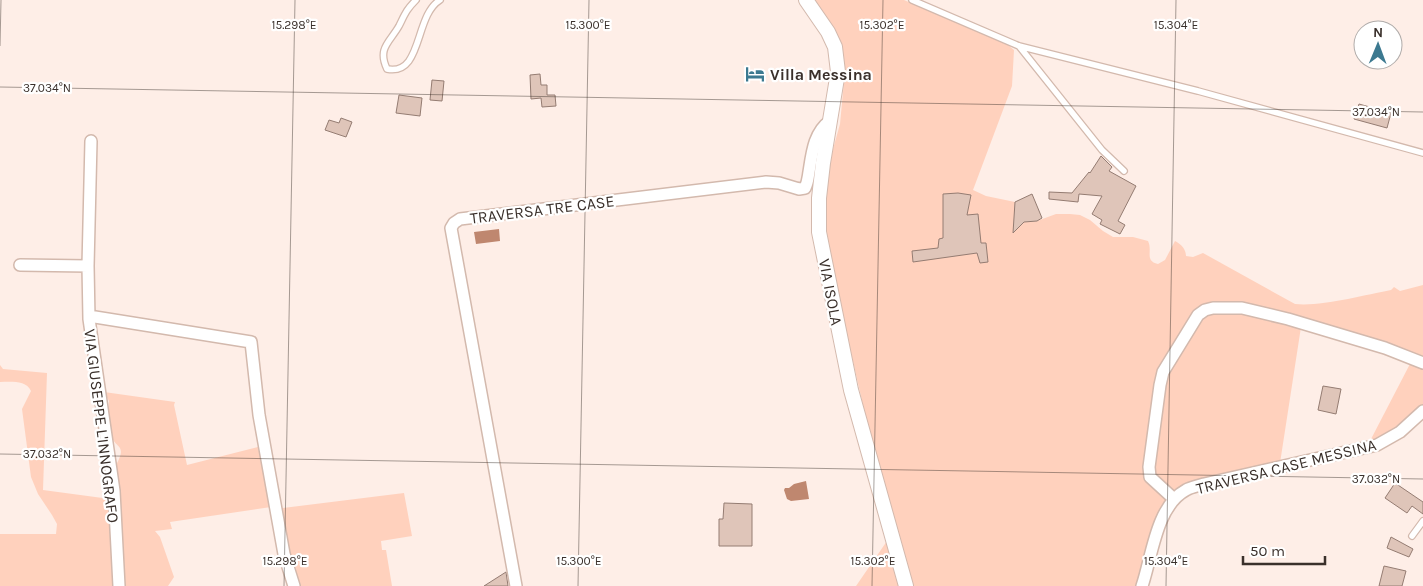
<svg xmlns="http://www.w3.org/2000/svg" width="1423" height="586" viewBox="0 0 1423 586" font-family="Karla,sans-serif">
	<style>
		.green { fill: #ffd1bd }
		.water { fill: #bf876f }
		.building { fill: #dfc5b9; stroke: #947c72 }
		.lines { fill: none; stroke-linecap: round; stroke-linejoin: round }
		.service-casing { stroke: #d3b9ad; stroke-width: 8 }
		.minor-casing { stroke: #d3b9ad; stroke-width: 14 }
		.tertiary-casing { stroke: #d3b9ad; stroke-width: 16 }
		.service { stroke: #fff; stroke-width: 5.5 }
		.minor { stroke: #fff; stroke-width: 11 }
		.tertiary { stroke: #fff; stroke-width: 14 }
		.ticks { fill: none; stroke: #3a302b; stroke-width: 1; stroke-opacity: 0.45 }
		.labels { text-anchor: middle; stroke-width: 4.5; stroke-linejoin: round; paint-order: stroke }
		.poi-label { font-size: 16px; font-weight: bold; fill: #3a302b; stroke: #fff; text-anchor: start }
		.street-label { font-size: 16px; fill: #3a302b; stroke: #fff }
		.ticks-label { font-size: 12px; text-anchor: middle; fill: #3a302b; stroke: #fff; stroke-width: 4.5; stroke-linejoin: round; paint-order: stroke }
	</style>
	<rect width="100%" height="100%" fill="#feeee7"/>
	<!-- green -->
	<path class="green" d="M813,0H904L1008,45L1014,50L1012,86L973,190L986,196L1015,202L1014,232L1024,222L1037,221L1056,214H1070L1080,215L1090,220L1103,231L1113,237H1133L1148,241C1153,251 1144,261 1158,264L1165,260L1175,241C1181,244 1186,249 1186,256L1193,257L1203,253L1295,304C1320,307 1364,295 1391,290L1394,287L1400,291L1423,285V356L1237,303H1213L1162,367L1146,455L1167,501L1137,586H913L896,530L863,405L823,231L828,167L840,124L845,71L839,43Z
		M1213,313H1245L1301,327L1280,463L1177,494L1155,477L1153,466L1166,376L1191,333L1203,317Z
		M1411,362L1423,368V405C1405,422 1393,434 1370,441Z
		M0,365L3,369L47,373L43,490L110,499L115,586H0V534H56L57,524L52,515L38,494L31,477L22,409L31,391C26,380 11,382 0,382Z
		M104,392L175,402L174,405L187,465L258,447L271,507L170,522L172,529L155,531L160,537L174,577L168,586H125L116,465C128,443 115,450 110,433C106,420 108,413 109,401Z
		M404,493L412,536L381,541L382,550H386L392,586H299C289,562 283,534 283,508Z
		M887,541L901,586H856Z"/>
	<!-- water -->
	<path class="water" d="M499,229L500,241L476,244L474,232Z
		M806,481L809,499L791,501L787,499L784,490L785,488H789L794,484Z"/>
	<!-- building -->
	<path class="building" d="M540,74L541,85H547V95H555L556,106L542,107L541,98L531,99L530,75Z
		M432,80L444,81L442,101L430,100Z
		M399,95L422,98L420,116L396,113Z
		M1359,104L1391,113L1387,128L1354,119Z
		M341,118L352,122L346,137L325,130L329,120L339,123Z
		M1101,156L1112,167L1109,171L1136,186L1118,221L1125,225L1120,234L1100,224L1102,220L1092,214L1102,196L1079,194L1078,202L1049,199V192L1072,193L1089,172L1090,173Z
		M958,193L971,195L967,215L978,214L981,243H986L988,262L980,263L977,253L913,262L912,251L938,248L939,239L943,238V194Z
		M1032,194L1042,218L1037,221L1024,222L1013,233L1015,202Z
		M1323,386L1341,389L1336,414L1318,410Z
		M1395,483L1423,502V514L1412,506L1407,513L1385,498Z
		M724,503L752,504V546H719V519H723Z
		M1391,537L1413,549L1409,557L1387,548Z
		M1384,566L1406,571L1402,586H1379Z
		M506,572L508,586H484Z"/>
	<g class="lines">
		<!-- service casing -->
		<g class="service-casing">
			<path id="service" d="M416,0C406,10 405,14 399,26C390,42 377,48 387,69C423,76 414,16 440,0
				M912,0L1019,46L1198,91L1423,153
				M1019,46L1102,150L1124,171
				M1412,536L1423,521"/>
		</g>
		<!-- minor casing -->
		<g class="minor-casing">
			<path id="minor" d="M20,265L88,266
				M89,319L88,266L91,141
				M1174,499L1150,477L1149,467L1160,385L1163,372L1198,315L1205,310L1213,308H1242L1288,319L1385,348L1423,363
				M119,586L114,491L89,319L95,317L251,342L259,415L284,554L294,586
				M516,586L451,228L454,223L460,219L766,182L779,183L799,189L805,188C808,182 808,178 809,172C812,153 814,132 830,121
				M1142,586C1152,557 1156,506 1186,490C1191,487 1198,486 1204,484L1377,445L1400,432L1423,411"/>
		</g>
		<!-- tertiary casing -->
		<g class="tertiary-casing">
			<path id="tertiary" d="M806,0L828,32L835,47L838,72L823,163L819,198V232L851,390L906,586"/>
		</g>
		<!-- service -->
		<use href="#service" class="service"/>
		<!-- minor -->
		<use href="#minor" class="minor"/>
		<!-- tertiary -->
		<use href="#tertiary" class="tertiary"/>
	</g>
	<!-- ticks -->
	<path class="ticks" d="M0,46L1,0M0,87L1423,112M0,454L1423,479M284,586L295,0M578,586L589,0M872,586L883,0M1166,586L1176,0"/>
	<!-- icons -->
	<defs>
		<g id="hotel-bare" transform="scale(1.5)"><path d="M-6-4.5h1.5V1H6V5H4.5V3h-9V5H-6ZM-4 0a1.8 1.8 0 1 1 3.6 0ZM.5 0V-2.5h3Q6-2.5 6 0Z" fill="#3c7990" stroke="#fff" stroke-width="2.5" paint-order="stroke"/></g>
	</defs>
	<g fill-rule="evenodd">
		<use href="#hotel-bare" x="755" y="74"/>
	</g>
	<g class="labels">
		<!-- poi labels -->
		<g class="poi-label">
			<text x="770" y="80">Villa Messina</text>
		</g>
		<!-- street labels -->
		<g class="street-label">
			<text transform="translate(542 209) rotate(-7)" y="6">TRAVERSA TRE CASE</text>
			<text transform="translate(831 292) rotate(79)" y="6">VIA ISOLA</text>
			<text transform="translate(102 426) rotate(83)" y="6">VIA GIUSEPPE L'INNOGRAFO</text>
			<text transform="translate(1286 466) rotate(-14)" y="6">TRAVERSA CASE MESSINA</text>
		</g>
	</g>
	<g class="ticks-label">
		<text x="294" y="29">15.298°E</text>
		<text x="588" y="29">15.300°E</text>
		<text x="882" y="29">15.302°E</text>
		<text x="1176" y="29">15.304°E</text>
		<text x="47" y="92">37.034°N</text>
		<text x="1376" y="116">37.034°N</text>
		<text x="47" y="458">37.032°N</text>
		<text x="1376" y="483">37.032°N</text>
		<text x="285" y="565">15.298°E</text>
		<text x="579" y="565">15.300°E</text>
		<text x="873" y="565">15.302°E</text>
		<text x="1166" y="565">15.304°E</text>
	</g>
	<!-- north arrow -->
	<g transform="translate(1378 45) rotate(1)"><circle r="24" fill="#ffffff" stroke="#b0acaa"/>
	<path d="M0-4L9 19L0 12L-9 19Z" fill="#3c7990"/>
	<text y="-8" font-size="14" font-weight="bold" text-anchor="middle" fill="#3a302b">N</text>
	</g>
	<!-- scale -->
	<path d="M1243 556v8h82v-8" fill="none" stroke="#3a302b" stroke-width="2.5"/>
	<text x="1250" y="556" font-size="15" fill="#3a302b" stroke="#ffffff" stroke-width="4" paint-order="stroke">50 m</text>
</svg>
